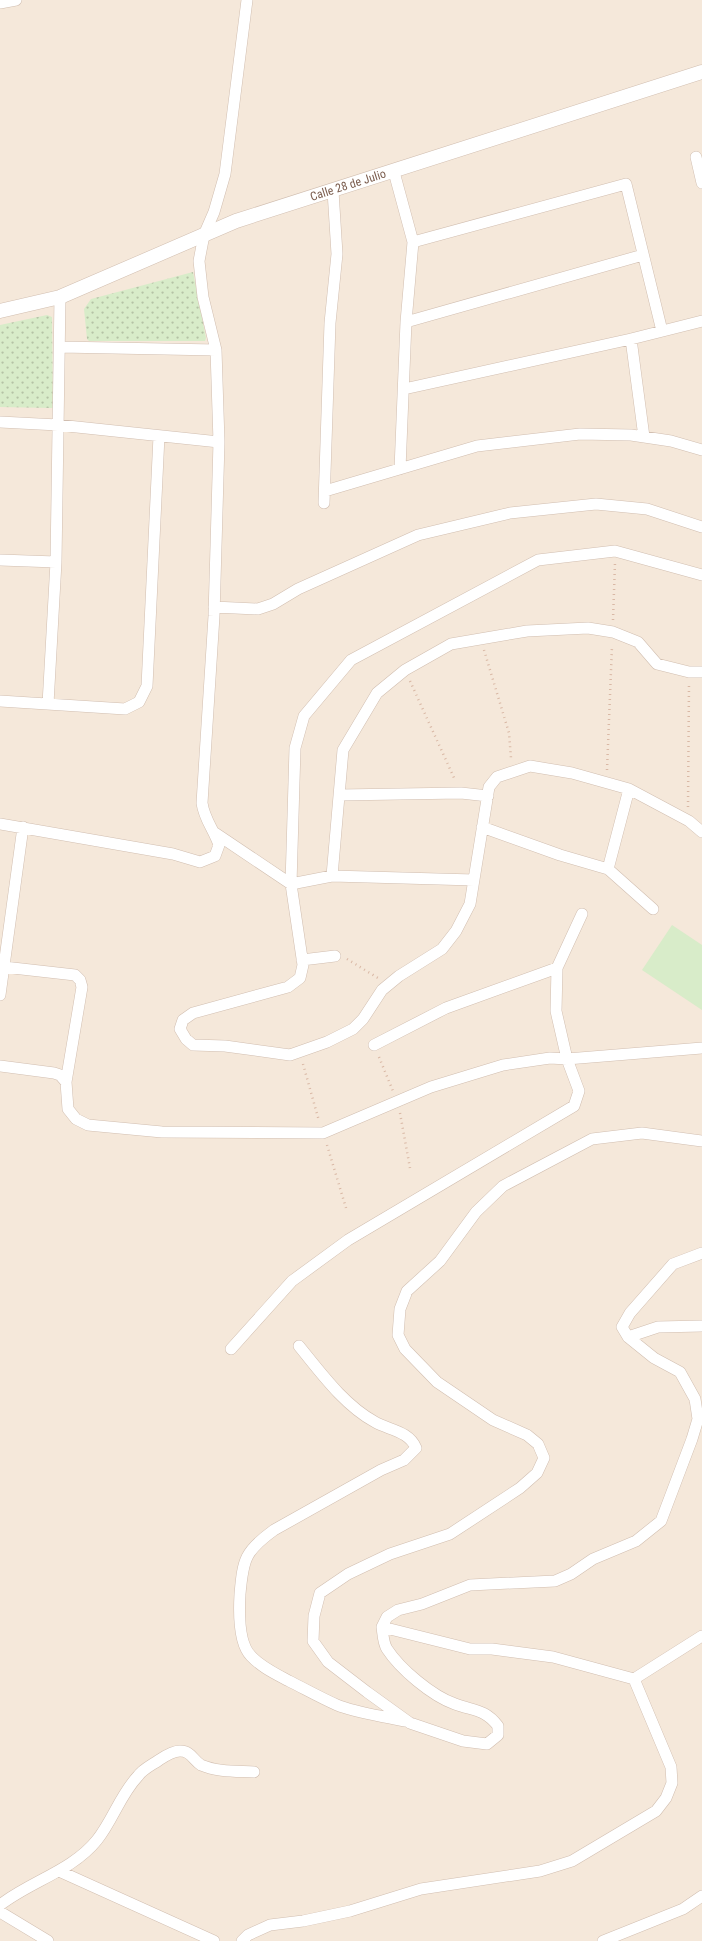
<svg xmlns="http://www.w3.org/2000/svg" width="702" height="1941" viewBox="0 0 702 1941" font-family="'Roboto Condensed',sans-serif">
	<style>
		.residential { fill: #f5e8da }
		.park { fill: url(#park-dots) }
		.pitch { fill: #d8ecc9 }
		.lines { fill: none; stroke-linecap: round; stroke-linejoin: round }
		.minor-casing { stroke: #d1beb0; stroke-width: 12 }
		.tertiary-casing { stroke: #d1beb0; stroke-width: 15 }
		.path { stroke: #d9b8a5; stroke-width: 2.5; stroke-dasharray: 1 4; stroke-linecap: butt }
		.minor { stroke: #fff; stroke-width: 11 }
		.tertiary { stroke: #fff; stroke-width: 14 }
		.labels { text-anchor: middle; stroke-width: 4; stroke-linejoin: round; paint-order: stroke }
		.street-label { font-size: 12px; fill: #7a5c4d; stroke: #fffaf3 }
	</style>
	<defs>
		<pattern id="park-dots" width="8" height="8" patternUnits="userSpaceOnUse" patternTransform="scale(1.25)"><rect width="8" height="8" fill="#d8ecc9"/><path d="M2 2h.1M6 6h.1" fill="none" stroke="#b4c2a5" stroke-width="1.8" stroke-linecap="round"/></pattern>
	</defs>
	<rect width="100%" height="100%" fill="#fdf6ec"/>
	<!-- residential -->
	<path class="residential" d="M0,0H702V1941H0Z"/>
	<!-- park -->
	<path class="park" d="M193,272L206,338L205,341H89L87,339L84,309L91,299Z
		M47,315L52,317L53,408L0,407V325Z"/>
	<!-- pitch -->
	<path class="pitch" d="M672,925L702,945V1010L642,970Z"/>
	<g class="lines">
		<!-- minor casing -->
		<g class="minor-casing">
			<path id="minor" d="M0,3L16,0
				M696,157L702,183
				M394,172L413,242L406,322L400,469
				M413,242L626,184L662,331
				M406,322L643,255
				M631,339L644,437
				M60,347L216,350
				M404,389L631,339L702,321
				M0,422L58,425L219,442
				M325,491L477,446L580,434L631,435L671,441L702,450
				M324,503L330,323L337,254L333,191
				M0,560L56,562
				M702,575L615,551L538,560L351,660L304,716L295,748L291,884L303,965L300,978L288,987L193,1013L183,1020L180,1029L186,1039L193,1045L225,1046L290,1055L327,1042L353,1029L363,1019L382,990L399,976L442,949L456,931L470,904L489,787L497,777L530,766L572,773L629,789L689,821L702,832
				M214,607L258,609L273,604L298,589L418,535L510,513L596,504L647,509L702,527
				M0,701L125,709L139,702L147,686L159,436
				M48,704L56,562L60,297
				M340,795L461,793L488,796
				M0,824L173,854L200,862L215,856L219,845C214,830 204,819 202,803L214,616L219,442L216,350L203,297L199,261L204,235L214,212L225,174L247,0
				M482,827L560,855L608,869L653,909
				M215,833L291,884L332,876L343,750L377,693L405,670L451,644L527,631L588,628L613,632L638,642L657,664L689,672H702
				M608,869L629,789
				M332,876L474,880
				M302,960L335,956
				M4,967L75,975L80,980L82,987L66,1082
				M0,995L23,827
				M374,1045L446,1008L557,968
				M0,1066L54,1073L60,1075L66,1082L68,1109L76,1119L88,1125L162,1132L323,1133L431,1087L503,1065L550,1058L567,1059L702,1048
				M702,1141L642,1133L592,1139L503,1186L476,1212L440,1261L407,1291L400,1309L398,1335L405,1349L437,1382L493,1420L527,1435L538,1444L544,1458L537,1473L520,1488L450,1534L390,1554L348,1574L320,1593L314,1616L313,1641L328,1662L367,1692L410,1723L463,1741L487,1744L498,1735V1726C485,1709 474,1711 455,1704C432,1696 400,1669 387,1649C383,1643 383,1633 382,1627L387,1617L398,1610L422,1604L470,1585L555,1581L571,1574L593,1559L636,1541L661,1521L692,1439L698,1419L695,1399L680,1372L654,1358L628,1337L622,1327L630,1313L673,1264L702,1253
				M628,1337L658,1327L702,1326
				M299,1346C321,1373 344,1405 375,1422C389,1430 409,1431 416,1448L404,1460L381,1470L274,1530C245,1551 243,1559 240,1594C239,1611 238,1643 251,1656C261,1667 276,1674 289,1681C305,1689 321,1698 337,1705C356,1713 383,1716 404,1721
				M231,1349L292,1281L348,1240L574,1106L579,1091L567,1059L556,1011L557,968L582,914
				M634,1679L702,1636
				M59,1871L214,1941
				M0,1905C31,1881 72,1871 97,1840C113,1820 120,1795 138,1776C143,1769 152,1765 159,1760C165,1756 173,1751 180,1751C191,1751 193,1760 201,1765C217,1772 237,1771 254,1772
				M0,1912L48,1941
				M242,1941L248,1935L270,1925L303,1921L350,1911L421,1889L540,1871L572,1861L656,1811L666,1798L672,1783L671,1767L634,1679L553,1657L492,1649H470L382,1627
				M603,1941L683,1909L702,1896"/>
		</g>
		<!-- tertiary casing -->
		<g class="tertiary-casing">
			<g id="tertiary">
				<path id="s1" d="M0,311L60,297L236,221L702,72"/>
			</g>
		</g>
		<!-- path -->
		<path class="path" d="M613,620L615,563
			M484,650L509,733L511,758
			M410,681L455,780
			M607,770L612,646
			M688,807L689,683
			M347,959L378,978
			M379,1057L393,1091
			M303,1064L319,1121
			M400,1113L410,1168
			M327,1145L346,1208"/>
		<!-- minor -->
		<use href="#minor" class="minor"/>
		<!-- tertiary -->
		<use href="#tertiary" class="tertiary"/>
	</g>
	<g class="labels">
		<!-- street labels -->
		<g class="street-label">
			<text dy="4" stroke="none"><textPath href="#s1" startOffset="371">Calle 28 de Julio</textPath></text>
		</g>
	</g>
</svg>
